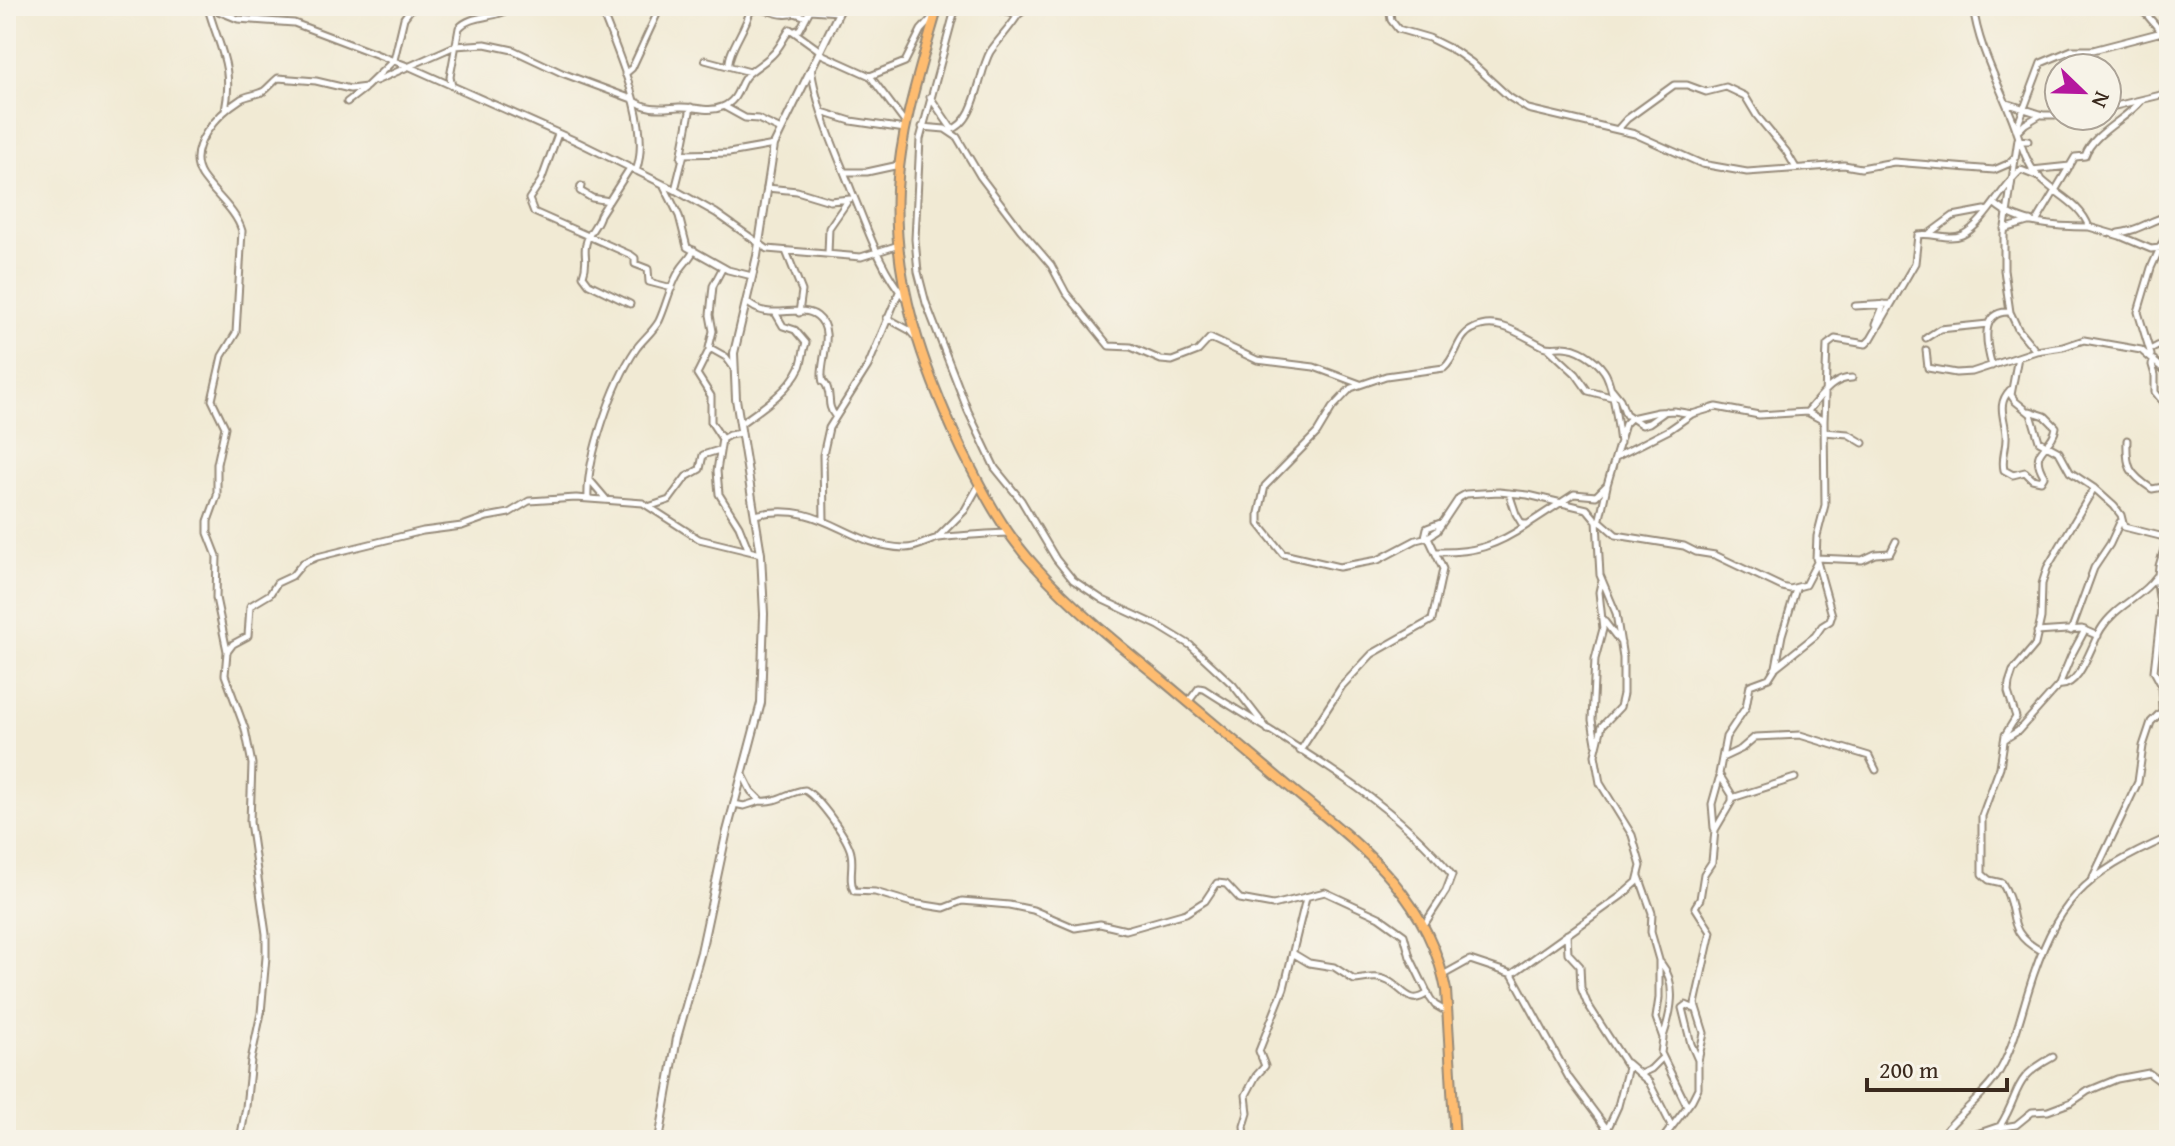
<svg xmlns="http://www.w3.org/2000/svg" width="2175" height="1146" viewBox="0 0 2175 1146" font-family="'Gentium Book Plus',serif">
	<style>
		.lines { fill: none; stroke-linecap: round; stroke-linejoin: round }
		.minor-casing { stroke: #968a79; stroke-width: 9 }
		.tertiary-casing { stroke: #968a79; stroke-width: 10 }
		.primary-casing { stroke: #968a79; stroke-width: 12 }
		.minor { stroke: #fff; stroke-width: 5 }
		.tertiary { stroke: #fff; stroke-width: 6 }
		.primary { stroke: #febc70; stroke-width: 8 }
	</style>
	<rect width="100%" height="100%" fill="#f7f3e8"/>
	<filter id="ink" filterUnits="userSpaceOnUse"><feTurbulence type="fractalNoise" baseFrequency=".0125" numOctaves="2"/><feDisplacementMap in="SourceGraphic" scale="16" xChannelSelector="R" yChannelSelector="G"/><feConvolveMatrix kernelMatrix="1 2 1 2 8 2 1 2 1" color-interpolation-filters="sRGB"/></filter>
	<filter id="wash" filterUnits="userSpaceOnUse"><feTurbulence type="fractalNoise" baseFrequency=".006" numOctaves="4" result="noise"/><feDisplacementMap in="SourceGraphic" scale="32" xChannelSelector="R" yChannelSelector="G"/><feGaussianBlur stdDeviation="1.8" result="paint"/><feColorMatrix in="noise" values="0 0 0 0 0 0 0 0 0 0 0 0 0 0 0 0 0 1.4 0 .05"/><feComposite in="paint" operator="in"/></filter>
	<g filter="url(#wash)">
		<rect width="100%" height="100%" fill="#f1ead4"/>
	</g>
	<g filter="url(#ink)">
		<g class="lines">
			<!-- minor casing -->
			<g class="minor-casing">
				<path id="minor" d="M206,6L238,19L294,23L410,67L578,142L675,190L716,213L767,249L861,257L899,245
					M600,6C616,50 653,126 636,171
					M956,6L920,139L915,239L918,272L926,303L968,411L995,468L1021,500L1056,559L1073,580L1103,600L1159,626L1190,645L1233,685L1268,730
					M982,6L1018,15L1030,6
					M1389,6L1391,20L1398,29L1429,38L1455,51L1472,63L1509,97L1528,109L1635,134L1702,164L1747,172L1844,165L1861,168L1894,162L1994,170L2008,164L2015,157
					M1973,6C1978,46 1998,82 2012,118C2020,138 2023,158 2037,175C2054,194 2080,202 2089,227L2120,236L2151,249L2169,247
					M2135,6L2147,15L2169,41
					M208,8C219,48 234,66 225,111
					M795,31L800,29L810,10L839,12
					M819,53L870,76L906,124
					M705,60L750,72
					M729,66C727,52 746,29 750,11C766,5 779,19 795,13L806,17
					M811,68C817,111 836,151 852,192C867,227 880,269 905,298
					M625,74L632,68L657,14V9L648,6
					M870,76L905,62L921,30L932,18
					M376,81L455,46L485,44L513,50L562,73L632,99C648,111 661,108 679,107C694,106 708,113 722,107C741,99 737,84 748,74C756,67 765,62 772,55C780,48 784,37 790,29L819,50
					M452,86L450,77L459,28C472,13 498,20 513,6
					M930,97L952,129
					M347,102L364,89
					M2006,103L2043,115H2059
					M725,107L745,118L758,119L781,130
					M2107,108L2169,93
					M822,112L851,121L905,129
					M922,127L945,129L957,137L980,176L1020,229L1051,265L1066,293L1109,346L1131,347L1161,360L1172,361L1198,351L1210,338L1257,360L1314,367L1360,384
					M2017,127L2041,63L2072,50H2093L2162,32
					M1618,129L1627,119L1674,85H1687L1706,92L1726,87L1745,96L1757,116L1786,151L1796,168
					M950,130C977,123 978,73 990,52C999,39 1010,28 1018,15
					M2017,132L2025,124L2040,115
					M558,134L541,181L529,199L534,212L631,255L635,258V264L648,269L649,282L672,288
					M2018,139L2004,234V270L2010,312L2018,329L2036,351
					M2019,140L2028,141
					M681,158L691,107
					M630,168L600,215C598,225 588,232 586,244C583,255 589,259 583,276L589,284L630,304
					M2032,170L2070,166
					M845,172H867L899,165
					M663,184L679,216L687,247L728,270L752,276
					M581,186L580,191L592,198L609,201
					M767,188L797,191L830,201L850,199
					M675,190L684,154L729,153L774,145
					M1995,204C2019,225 2057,227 2089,227
					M2037,221L2075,157L2085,156C2093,133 2125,120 2141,101
					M2004,229L2031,221
					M1930,233L1953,216L1985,210
					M2118,233C2141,231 2150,219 2169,216
					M786,251L802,291L799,313
					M828,254L829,228L847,202
					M746,301C768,324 799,302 817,316C835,330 821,358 822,376C823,387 823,378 827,387C832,399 826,404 835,416
					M1855,306L1890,304
					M887,318L909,330L916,338
					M1876,324L1884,304
					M1926,338L1940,329L1988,324
					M709,348L713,331L710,315L713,286L723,267
					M1549,349L1576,374L1588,391L1611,397
					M1926,350L1928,368L1956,373L1972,372L2036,351L2063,347L2084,340L2141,350L2169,374
					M2150,350L2169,340
					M2151,355L2138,312L2151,268L2169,228
					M2018,357L2011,395L2015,401L2031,414L2039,441L2059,452L2070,472L2094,488L2114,506L2121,515L2124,527L2168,538
					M2154,360L2152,365L2155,375V392L2169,409
					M1992,366C1986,345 1979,310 2010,312
					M2162,368L2169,351
					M1612,389L1620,399L1626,415
					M2010,390C1996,405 2005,417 2006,435C2007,448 2001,457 2004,470L2013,475L2025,472L2032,479L2041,481L2044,476C2027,448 2053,449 2056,427L2045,416L2030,411
					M1807,412C1820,398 1831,378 1852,378
					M1626,414L1642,425L1649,423L1666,411
					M1824,421L1827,345L1835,339L1866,344L1871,339L1915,263L1918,235C1932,232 1948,241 1962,235C1984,225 2003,185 2021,170L2041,178
					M740,424C761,409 789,391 800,367C803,359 803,351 806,343L795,330L783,326L776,314
					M1824,432L1848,434L1863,443
					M741,433L729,435L722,439L717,471L719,494L739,526L749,551
					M722,439L711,422V396L697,374L710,348L726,357L734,368
					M2127,440C2126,467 2129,474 2152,489L2169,486
					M1616,457L1669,430L1692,414
					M589,479L606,499
					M1509,493L1516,514L1522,524H1528L1574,494L1596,496L1607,485L1625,424L1631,418L1658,412L1674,411L1692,414L1716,407L1759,415L1807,412L1824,421L1825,505L1817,536L1816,558L1832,615L1830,621L1822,626L1815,636L1776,667L1769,678L1750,685L1746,707L1726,737L1719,774L1732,795V801L1715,830L1712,862L1704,874L1700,899L1695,907L1711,932L1695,1004L1704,1033L1698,1061V1088L1692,1100L1662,1140
					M588,499C586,458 613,383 636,349C643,339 652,333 659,321C667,304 670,285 680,270C685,262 690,259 694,250
					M651,506L669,500L686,477L700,469L703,455L719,450
					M755,515C822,499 846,546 904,548C917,549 927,540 939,538C962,535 985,534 1008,533
					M824,520L823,455L829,428L868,366L899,292
					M1600,521L1616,535L1684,546L1696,552L1715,555L1782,587L1790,589L1805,585L1816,564
					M1599,523L1607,486
					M938,537L965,510L979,485
					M1425,537L1427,528L1443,522
					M1436,552C1474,553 1496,546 1527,525
					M1816,558L1862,560L1875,554L1890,553L1896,541
					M1605,622L1621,643
					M2071,631L2094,568L2110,544L2120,522
					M2037,632L2082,629L2098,636
					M227,651L216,598L217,556L208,533V521L217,496V464L225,427L212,400L222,356L236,333L242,231C236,210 214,194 202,176C184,148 219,113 241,99C248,95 257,95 264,91C269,87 273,82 278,78L316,81L350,89L366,87L394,60L404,18L413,6
					M1776,667L1782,635L1796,589
					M2059,685L2071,656L2085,630
					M1189,701L1199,688L1204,689C1288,743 1389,796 1452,875L1446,891L1424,925
					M2160,713L2169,714
					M2005,739L2018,731L2059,685C2080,688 2091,645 2101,629C2115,606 2141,598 2156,577
					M1596,743L1592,720L1595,659L1603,629L1599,592L1601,583
					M1300,751L1342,686L1372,654L1432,620L1443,569L1428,537
					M1722,758L1741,749L1755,737L1800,735L1869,756L1876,770
					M743,775L751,791L761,801C778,803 789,791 805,790C819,798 848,838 851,853C854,866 848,879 854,891L875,892L912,903L944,908L962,901L1009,905L1033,910L1075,928L1100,924L1126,930L1186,913L1205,901L1217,883L1226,884L1240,899L1273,905L1325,892L1379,917L1404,935L1410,957L1430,998L1435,1005L1447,1012
					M1732,798L1795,778
					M734,804L744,806L760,801
					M1714,828L1712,804L1719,779
					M1639,876L1652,913L1651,932L1659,960V998L1656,1018L1663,1038L1661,1053L1687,1106
					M2093,877L2138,782L2143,746L2151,722L2162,711L2161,684L2154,671L2161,610L2157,584L2159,566L2169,532
					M1567,934L1568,953L1580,966L1581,988L1587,1003L1628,1067L1618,1106L1607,1130
					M2041,951C2003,931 2020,911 2002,883L1989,880L1982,874V816L2000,767L2005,735L2016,717L2008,692L2009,683L2013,671L2035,645L2041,618L2042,584L2047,568L2094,488
					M1294,954L1309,963L1334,967L1354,980C1366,979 1377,975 1388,981C1404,989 1409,1007 1428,993
					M1661,963C1678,984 1671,1013 1663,1037
					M1512,974L1621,896L1637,882L1641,866L1632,835L1600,783L1595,755L1602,726L1620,707L1623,694V658L1616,613L1600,575L1597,521L1587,509L1528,495L1499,492L1466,494L1459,498L1437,531L1428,537L1416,540L1378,560L1339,567L1283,554L1259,524V513L1265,486L1317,433L1332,408L1351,388L1386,376L1444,368C1457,357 1457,336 1473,329C1498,316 1522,336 1543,346C1550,349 1554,347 1561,347C1577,346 1595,358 1604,371C1613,383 1618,426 1620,443
					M1443,975L1470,960L1512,974L1569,1078L1615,1140
					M1695,1009L1686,1005L1682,1008L1691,1044L1698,1060
					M1627,1063L1649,1082L1671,1125
					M1640,1074L1651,1069L1662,1058
					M1998,1128L2016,1125L2032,1112L2048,1111L2072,1102L2088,1091L2117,1079L2149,1073L2169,1088
					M240,1140L246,1107L251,1060L261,1013L266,957V934L250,822L252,764L245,729L225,675L227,652L233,644L248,636L250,606L270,594L277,583L292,576L303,563L317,557L423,531L462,526L487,517L509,513L529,501L576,498L643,503L699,539L761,554
					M1241,1140L1245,1136L1244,1126L1248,1113L1246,1095L1256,1076L1265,1066L1259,1051L1284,988L1306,898
					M1938,1140C1955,1116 1985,1096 1999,1072C2013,1048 2020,1018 2028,992C2056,901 2083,875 2169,837
					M1959,1140L2000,1126C2022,1091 2010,1080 2053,1057"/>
			</g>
			<!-- tertiary casing -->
			<g class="tertiary-casing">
				<path id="tertiary" d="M659,1140L677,1038L701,952L726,835L761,703L764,614L761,554L736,399L734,353L757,256L774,145L842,6"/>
			</g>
			<!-- primary casing -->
			<g class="primary-casing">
				<path id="primary" d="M938,6C921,66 901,126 897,189C892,281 923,368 962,450C983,492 1004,533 1036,567C1074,609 1118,644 1162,680C1204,715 1245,750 1287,785C1357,843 1428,894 1446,990L1455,1140"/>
			</g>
			<!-- minor -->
			<use href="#minor" class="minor"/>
			<!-- tertiary -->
			<use href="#tertiary" class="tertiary"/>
			<!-- primary -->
			<use href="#primary" class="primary"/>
		</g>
	</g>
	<!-- margin -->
	<rect width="2175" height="1146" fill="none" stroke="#f7f3e8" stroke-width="32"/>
	<!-- north arrow -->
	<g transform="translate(2083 92) rotate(113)"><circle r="38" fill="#f7f3e8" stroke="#aca397" stroke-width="2"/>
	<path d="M0-6L14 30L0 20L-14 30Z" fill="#b5179e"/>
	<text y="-12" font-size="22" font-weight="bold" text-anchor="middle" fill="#3b2a1e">N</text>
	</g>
	<!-- scale -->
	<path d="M1867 1078v12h140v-12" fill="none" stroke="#3b2a1e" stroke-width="4"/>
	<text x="1879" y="1078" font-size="24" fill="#3b2a1e" stroke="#f7f3e8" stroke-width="6" paint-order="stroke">200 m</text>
</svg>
